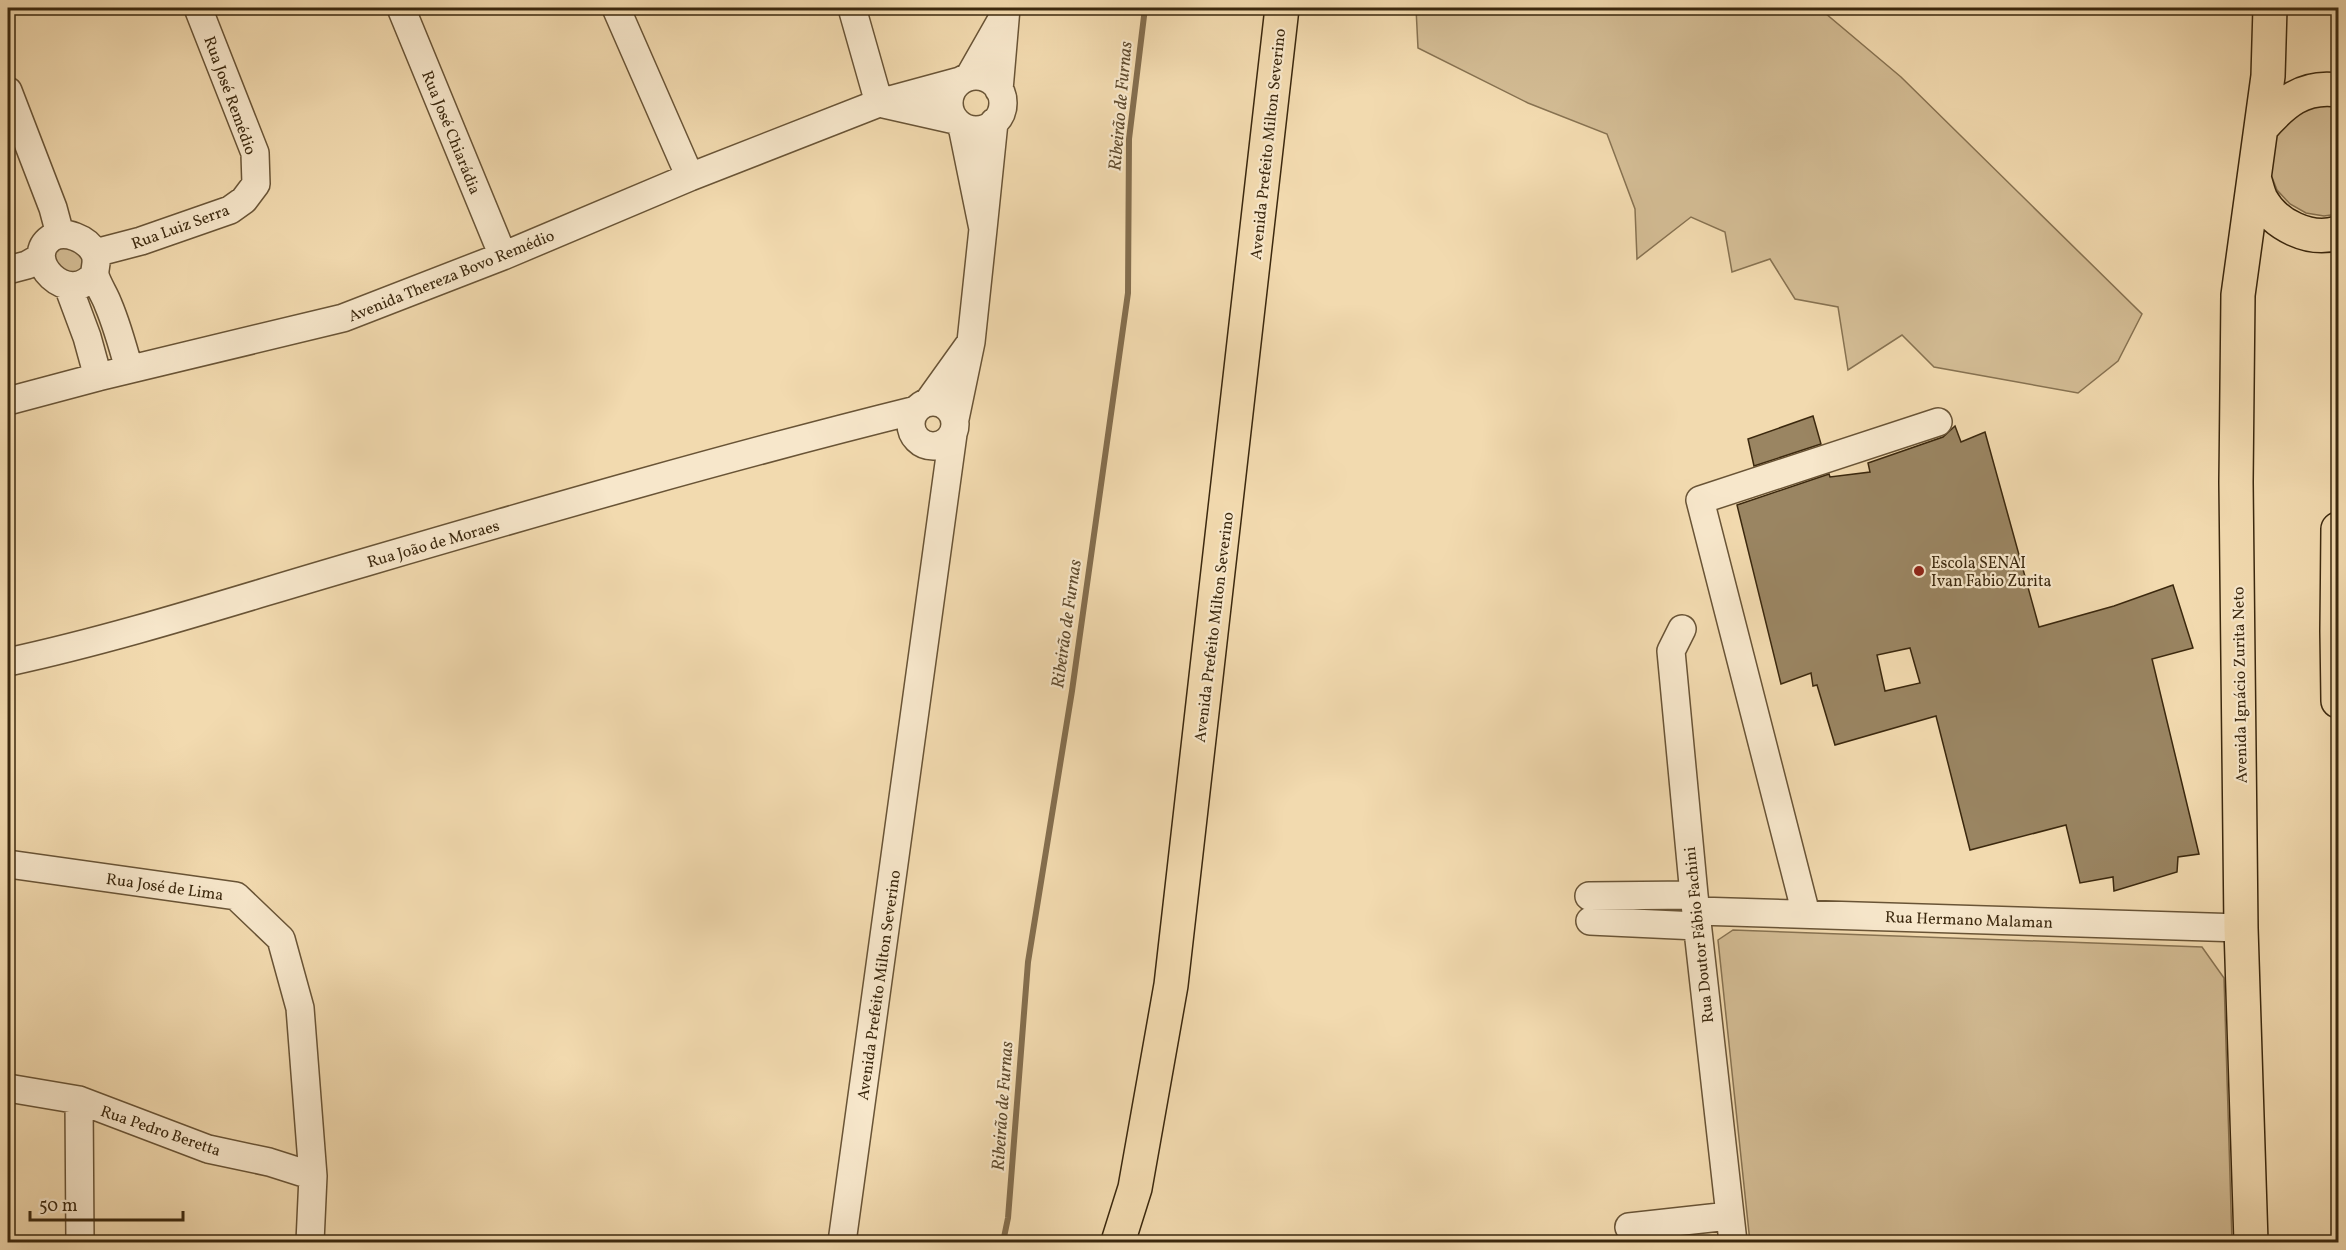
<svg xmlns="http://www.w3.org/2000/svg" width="2346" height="1250" viewBox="0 0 2346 1250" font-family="Vollkorn,serif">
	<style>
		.green { fill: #d3bc94; stroke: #877251; stroke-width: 1.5 }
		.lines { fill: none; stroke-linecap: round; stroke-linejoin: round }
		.stream { stroke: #846e4e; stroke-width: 6 }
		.building { fill: #9a8562; stroke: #3b280e; stroke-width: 1.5; fill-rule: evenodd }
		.minor-casing { stroke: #695436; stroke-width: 30 }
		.major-casing { stroke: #3b280e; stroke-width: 36 }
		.minor { stroke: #f7e7cb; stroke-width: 27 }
		.major { stroke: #f2daaf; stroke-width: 33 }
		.poi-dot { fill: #8f2418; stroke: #f7e7cb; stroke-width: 2 }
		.labels { text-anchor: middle; stroke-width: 4.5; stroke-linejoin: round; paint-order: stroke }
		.street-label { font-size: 16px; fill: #3b280e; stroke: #f7e7cb }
		.poi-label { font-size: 16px; fill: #3b280e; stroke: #f7e7cb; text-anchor: start }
		.water-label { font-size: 18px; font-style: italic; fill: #5f4b2e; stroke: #f7e7cb }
	</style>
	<rect width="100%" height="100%" fill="#f2daaf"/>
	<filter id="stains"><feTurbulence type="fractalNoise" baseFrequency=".00333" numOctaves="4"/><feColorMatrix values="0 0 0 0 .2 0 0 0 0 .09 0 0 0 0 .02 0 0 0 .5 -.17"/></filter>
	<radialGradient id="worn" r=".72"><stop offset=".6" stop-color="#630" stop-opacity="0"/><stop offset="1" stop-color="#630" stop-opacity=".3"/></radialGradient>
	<!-- green -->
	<path class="green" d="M1416,8H1819L1901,77L2142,314L2118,361L2078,393L1934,367L1902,335L1848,370L1838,307L1795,299L1770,259L1732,272L1725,232L1691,217L1637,259L1635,209L1607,134L1528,103L1418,48Z
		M2338,104V214L2324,216L2306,213L2290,204L2277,190L2270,172L2273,135L2299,108Z
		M55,244L81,250L85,268L75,275L54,266Z
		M1733,930L2202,947L2224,978L2232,1242H1750L1718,940Z"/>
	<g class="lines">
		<!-- stream -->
		<path class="stream" d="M1003,1242L1008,1218L1028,962L1072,691L1128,293L1129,139L1145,8"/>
	</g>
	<!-- building -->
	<path class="building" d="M1813,416L1821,444L1754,466L1748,439Z
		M1955,426L1961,442L1985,432L2039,627L2114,606L2173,585L2193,648L2152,659L2199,854L2178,857L2177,872L2114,891L2113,877L2080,883L2066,825L1970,850L1936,716L1835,745L1817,685L1813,686L1811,673L1781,684L1737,505L1829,474L1830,477L1870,472L1868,463L1943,437ZM1910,648L1920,683L1885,691L1877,655Z"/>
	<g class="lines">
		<!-- minor casing -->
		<g class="minor-casing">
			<path id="minor" d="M401,8L503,256
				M616,8L690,177
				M852,8L879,103
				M949 103a27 27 0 1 1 54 0a27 27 0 1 1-54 0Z
				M969,77L1002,19
				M999,90L1006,8
				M8,91L53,208L60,234
				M884,104L955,120
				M962,126L983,229L994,122
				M95,253L141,241L230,210L244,200L256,184L255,153L198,8
				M8,270L27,265L41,257
				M95,274C68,308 21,259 51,238C65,229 87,239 94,252C99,261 94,267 95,275C97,284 105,295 108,304C117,325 123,347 129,369
				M68,286L87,337L98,377
				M971,342L983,229
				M8,401L98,377L343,318L503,256L690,177L879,103L960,81
				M928,402L971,342L955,419
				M911 424a22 22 0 1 1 44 0a22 22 0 1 1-44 0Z
				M1682,629L1671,651L1694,895L1733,1242
				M8,662C128,636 245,597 363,563C547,509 731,456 916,410
				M8,864L236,896L281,939L300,1008L313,1176L310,1242
				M1589,896L1694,895
				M1697,911L2241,928
				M1806,914L1700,500L1938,422
				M1590,921L1697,926
				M8,1088L79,1100L208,1149L269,1162L313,1176
				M79,1100L80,1242
				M1629,1227L1729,1216
				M842,1242L953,434"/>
		</g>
		<!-- major casing -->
		<g class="major-casing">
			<path id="major" d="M2261,128C2283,103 2303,85 2338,90
				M2255,181C2257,187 2258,193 2261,199C2275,225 2310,242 2338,233
				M2338,529L2337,631L2338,701
				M1118,1242L1135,1188L1171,985L1282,8
				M2251,1242L2241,928L2236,482L2238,295L2268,76L2270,8"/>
		</g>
		<!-- minor -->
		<use href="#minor" class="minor"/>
		<!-- major -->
		<use href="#major" class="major"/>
	</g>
	<!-- markers -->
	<circle class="poi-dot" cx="1919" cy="571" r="6"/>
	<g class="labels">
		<!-- street labels -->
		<g class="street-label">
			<text transform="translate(231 95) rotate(70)" y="6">Rua José Remédio</text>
			<text transform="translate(452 132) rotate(68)" y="6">Rua José Chiarádia</text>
			<text transform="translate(1267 144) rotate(-84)" y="6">Avenida Prefeito Milton Severino</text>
			<text transform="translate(180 226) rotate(-20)" y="6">Rua Luiz Serra</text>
			<text transform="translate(451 275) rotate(-22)" y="6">Avenida Thereza Bovo Remédio</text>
			<text transform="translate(433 543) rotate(-16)" y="6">Rua João de Moraes</text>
			<text transform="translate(1213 627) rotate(-83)" y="6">Avenida Prefeito Milton Severino</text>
			<text transform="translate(2239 685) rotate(-91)" y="6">Avenida Ignácio Zurita Neto</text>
			<text transform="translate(165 886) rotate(8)" y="6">Rua José de Lima</text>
			<text transform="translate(1969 919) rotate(2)" y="6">Rua Hermano Malaman</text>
			<text transform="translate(1698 935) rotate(-96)" y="6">Rua Doutor Fábio Fachini</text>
			<text transform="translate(878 985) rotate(-82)" y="6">Avenida Prefeito Milton Severino</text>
			<text transform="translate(161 1130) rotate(19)" y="6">Rua Pedro Beretta</text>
		</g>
		<!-- poi labels -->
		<g class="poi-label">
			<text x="1931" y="568">Escola SENAI<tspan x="1931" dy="18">Ivan Fabio Zurita</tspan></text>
		</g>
		<!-- water labels -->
		<g class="water-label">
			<text transform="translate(1120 106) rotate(-85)" y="6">Ribeirão de Furnas</text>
			<text transform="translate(1066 624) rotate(-82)" y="6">Ribeirão de Furnas</text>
			<text transform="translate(1002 1106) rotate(-86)" y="6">Ribeirão de Furnas</text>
		</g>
	</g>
	<!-- margin -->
	<rect width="2346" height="1250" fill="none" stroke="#f2daaf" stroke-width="30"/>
	<rect x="9" y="9" width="2328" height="1232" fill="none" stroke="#3b280e" stroke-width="3"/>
	<rect x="15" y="15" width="2316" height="1220" fill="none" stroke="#3b280e" stroke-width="1.5"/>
	<!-- scale -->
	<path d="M30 1211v9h153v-9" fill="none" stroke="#3b280e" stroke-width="3"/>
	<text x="39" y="1211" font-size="18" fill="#3b280e" stroke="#f7e7cb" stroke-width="4.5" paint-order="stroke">50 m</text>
	<rect width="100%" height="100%" filter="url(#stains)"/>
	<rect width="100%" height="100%" fill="url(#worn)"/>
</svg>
